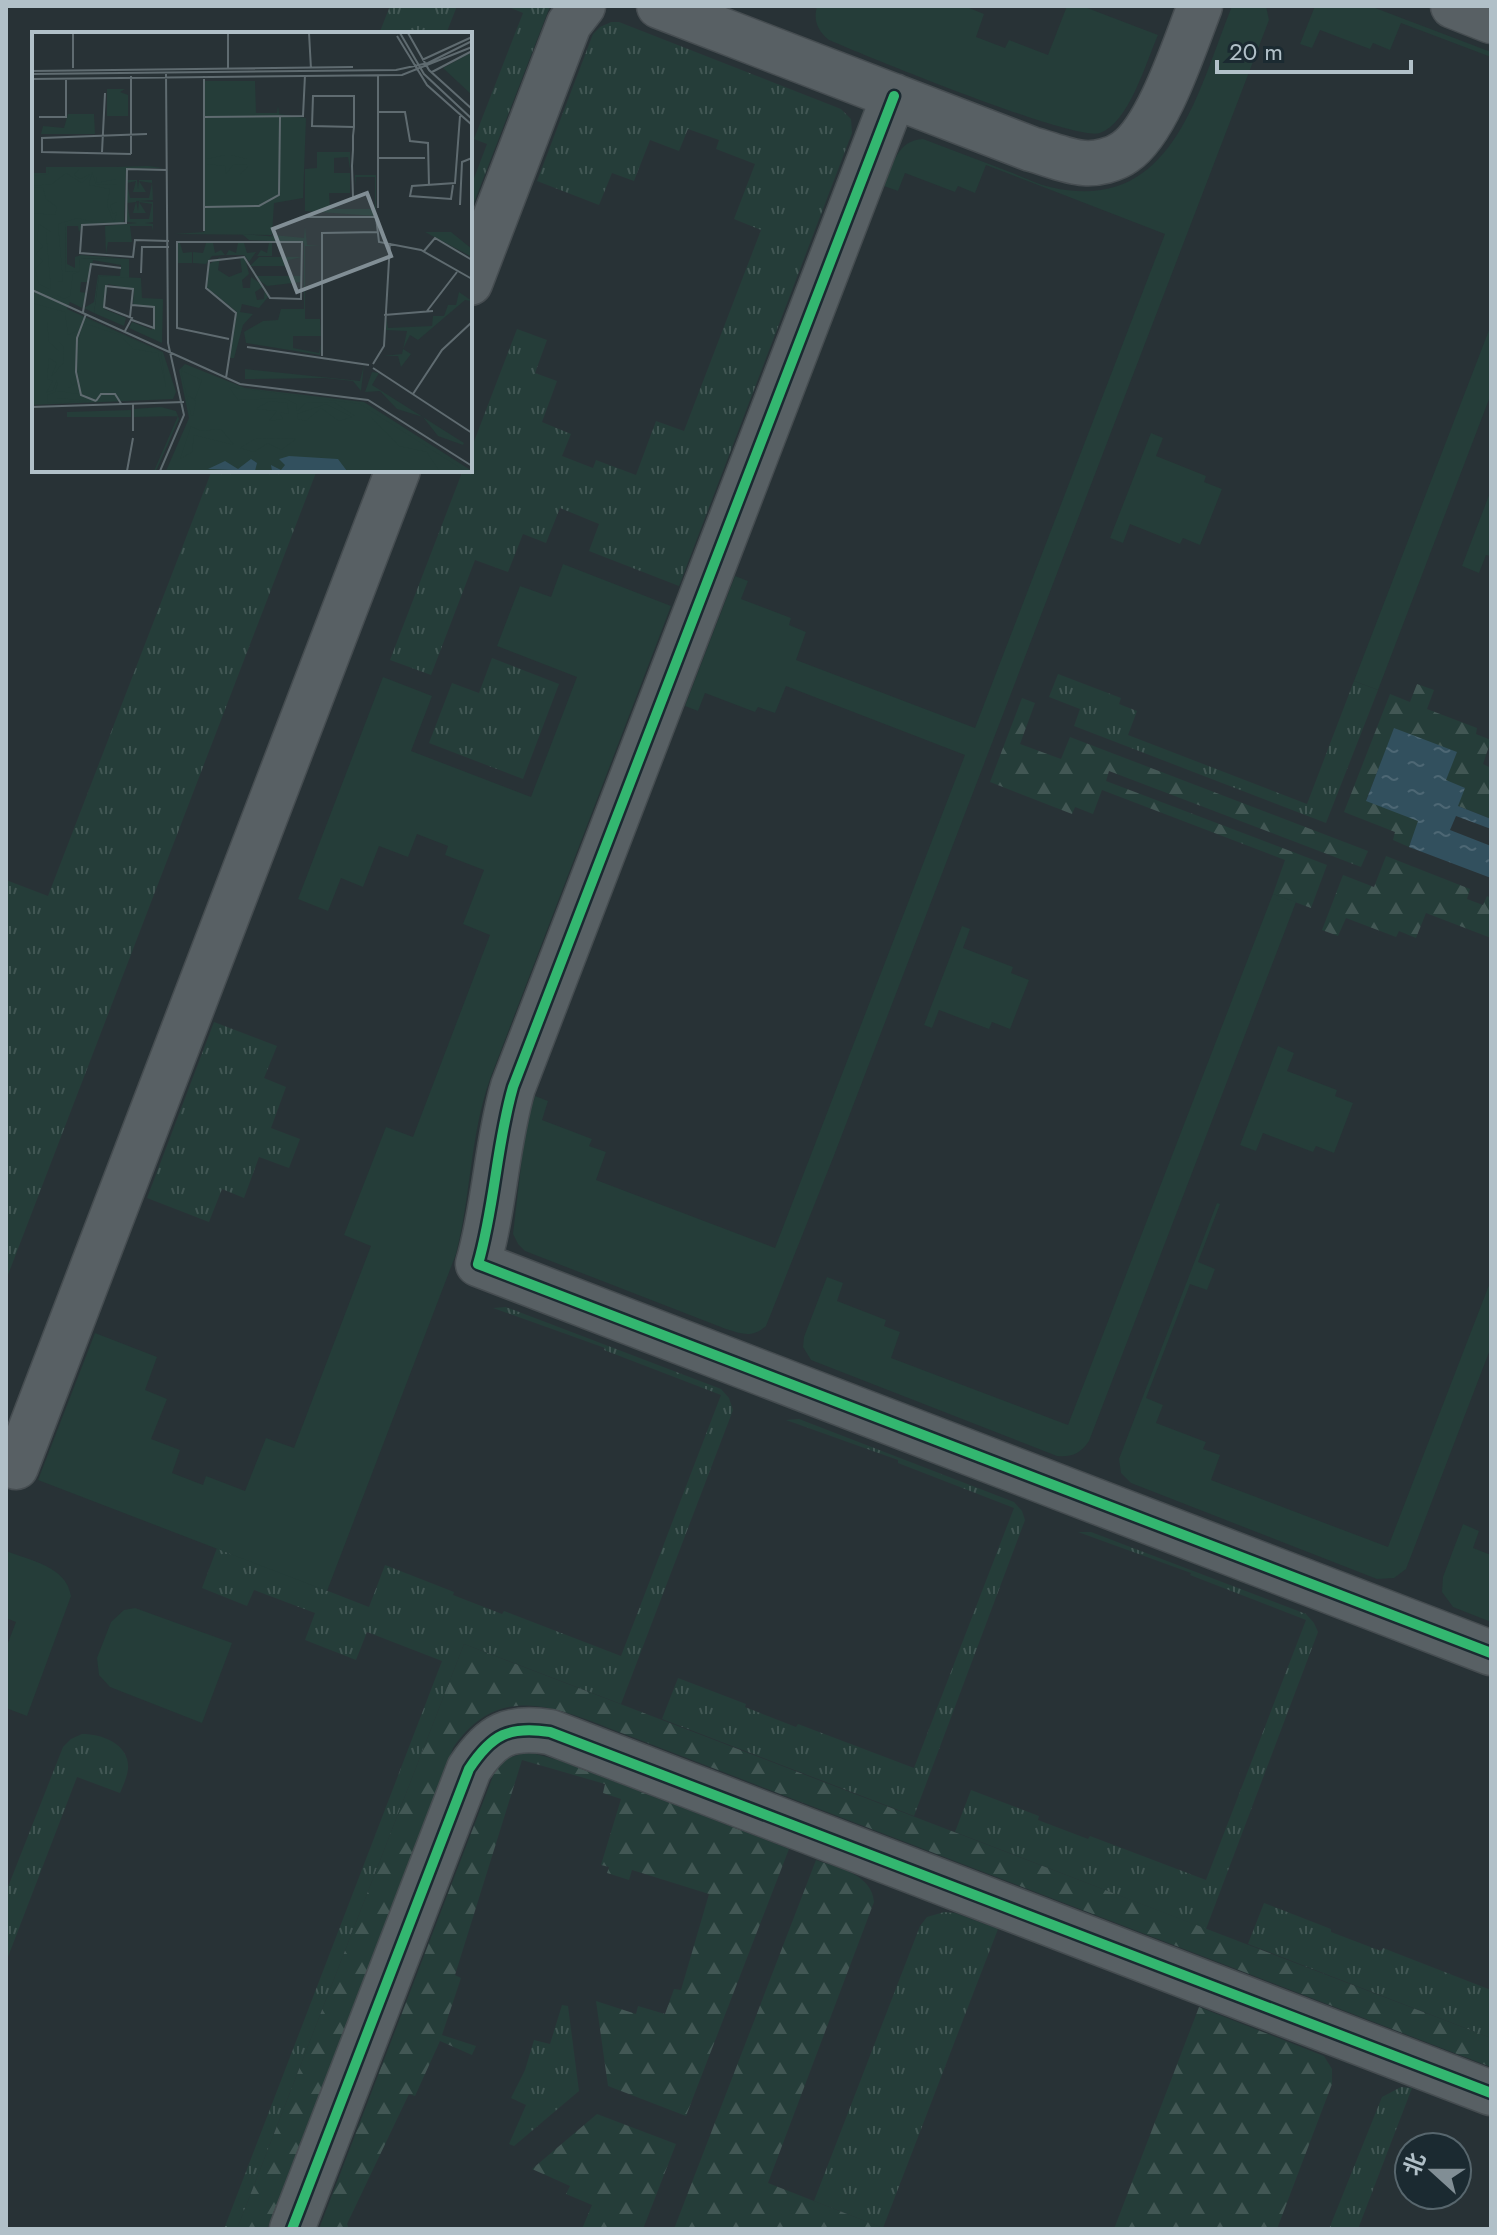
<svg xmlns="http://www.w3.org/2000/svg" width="1497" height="2235" viewBox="0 0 1497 2235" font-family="Jost,'Noto Sans SC',sans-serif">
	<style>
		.grass { fill: url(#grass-tufts) }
		.forest { fill: url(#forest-firs) }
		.garden { fill: #253d39 }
		.water { fill: url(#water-ripples) }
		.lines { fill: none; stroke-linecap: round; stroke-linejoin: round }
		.minor-casing { stroke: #464d51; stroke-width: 47 }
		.minor { stroke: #586064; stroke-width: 44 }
		.cycleway-casing { stroke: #1b2a31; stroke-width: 15 }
		.cycleway { stroke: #33b770; stroke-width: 10 }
		.inset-road { fill: none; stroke: #5f6b70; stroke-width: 2 }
		.view { fill: #818e95; fill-opacity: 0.15; stroke: #818e95; stroke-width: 4 }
		.inset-edge { fill: none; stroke: #b1c0c8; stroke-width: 4 }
	</style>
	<defs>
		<pattern id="grass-tufts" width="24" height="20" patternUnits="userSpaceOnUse" patternTransform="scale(2)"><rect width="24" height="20" fill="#253d39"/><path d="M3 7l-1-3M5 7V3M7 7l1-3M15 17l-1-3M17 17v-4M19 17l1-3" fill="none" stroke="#425754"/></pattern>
		<pattern id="forest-firs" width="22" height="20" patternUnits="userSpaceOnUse" patternTransform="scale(2)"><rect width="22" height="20" fill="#253d39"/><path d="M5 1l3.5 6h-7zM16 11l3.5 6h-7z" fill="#425754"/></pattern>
		<pattern id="water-ripples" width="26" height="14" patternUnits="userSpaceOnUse" patternTransform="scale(2)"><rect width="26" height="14" fill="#32505e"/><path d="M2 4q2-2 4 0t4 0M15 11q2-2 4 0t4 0" fill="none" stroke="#4d6774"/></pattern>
	</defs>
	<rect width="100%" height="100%" fill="#283236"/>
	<!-- grass -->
	<path class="grass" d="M390,6H457L446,34H379Z
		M506,6H550L470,213V189L487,144L474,139L523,13Z
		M611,22H619L841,109L851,119L852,133L679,586L589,551L599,524L560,508L546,543L523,534L508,572L475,560L431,675L390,660L463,470H470V452L517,329L547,340L535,373L557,381L542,422L571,434L562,456L593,468L596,460L636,475L656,421L684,431L761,230L734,219L755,164L716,149L719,140L688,129L679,151L650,140L634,181L612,173L599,205L537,181L593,34L600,27Z
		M212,470H317L6,1280V880L48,896Z
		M492,658L559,684L523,779L429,743L452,683L479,693Z
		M1058,674L1121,698L1119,704L1137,711L1128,735L1307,804L1354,681L1378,690L1326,823L1074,726L1080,709L1049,697Z
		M214,1022L277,1046L264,1078L286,1087L271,1128L300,1139L289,1168L259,1157L244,1198L222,1189L209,1222L147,1198Z
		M506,1307L721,1389L729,1398L733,1410L621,1704L464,1644L237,2229H224L442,1661L367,1632L356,1660L305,1640L315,1613L254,1590L247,1606L202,1588L217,1548L369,1607L385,1565L454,1592L453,1595L502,1614L504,1611L621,1656L721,1395L604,1350L605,1348L493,1308Z
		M799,1419L1014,1502L1022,1511L1025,1520L914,1816L662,1719L678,1678L746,1704L745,1707L796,1727L798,1724L914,1768L1014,1508L898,1463V1460L786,1420Z
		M1078,1532H1091L1306,1614L1314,1623L1318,1632L1206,1929L955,1832L971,1790L1039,1816L1038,1820L1088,1839L1090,1836L1206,1880L1306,1620L1190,1575L1191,1573Z
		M82,1734C102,1734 130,1744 128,1769C127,1777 123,1786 120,1793L77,1777L6,1962V1892L63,1747L71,1739Z
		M1264,1903L1331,1929V1932L1381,1951L1383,1948L1491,1990V2038L1248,1944Z
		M944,1912L955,1913L998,1929L883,2228L814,2201L920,1926L927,1917Z
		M562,2005L568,2006L579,2091L514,2146L509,2144L526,2105L511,2098L525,2070L534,2040L550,2044Z
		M1401,2087L1412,2088L1358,2229H1329L1382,2097Z"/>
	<!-- forest -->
	<path class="forest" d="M1417,684L1434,690L1427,709L1477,728L1476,734L1491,740L1483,764L1491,768V819L1458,806L1446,780L1395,728L1366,800L1419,821L1409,847L1393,840L1395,832L1344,812L1390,694L1410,702Z
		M1022,698L1035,703L1020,744L1061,759L1070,737L1368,851L1361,867L1109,771L1106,781L1327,865L1311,908L1273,894L1285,860L1102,790L1093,814L1075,807L1072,814L990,782Z
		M1386,856L1470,889L1467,899L1483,905L1487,896L1491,898V938L1426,913L1416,938L1399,931L1396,937L1346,918L1338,936L1322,930L1343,875L1374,887Z
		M464,1644L1491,2038V2067L627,1735C563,1711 501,1677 453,1748L267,2229H237Z
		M528,1752L558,1760L789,1849L686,2116L608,2086L596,2001L636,2014L638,2006L665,2014L674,1989L681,1990L709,1894L632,1870L629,1880L607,1873L609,1867L601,1865L621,1799L603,1793L605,1784L522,1760L455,1975L461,1978L442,2035L476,2046L472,2055L440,2041L415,2096L409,2094L347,2224L349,2229H319L495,1771L505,1759Z
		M816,1860C838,1868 872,1874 874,1902L768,2183L883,2228L674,2229Z
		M1199,2007L1324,2056L1332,2069V2084L1277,2229H1114Z
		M597,2114L676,2144L643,2229H582L592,2205L566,2194L570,2186L532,2169Z"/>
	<!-- garden -->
	<path class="garden" d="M817,6H964L984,14L976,37L1005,48L1009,40L1048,55L1067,6H1082L1158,35C1146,62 1129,123 1100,133C1075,142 866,56 829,40C818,31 813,21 817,6Z
		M1232,6H1266L1269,20L833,1158L766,1326C752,1338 742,1334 726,1329L525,1251L518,1244L513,1234L525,1131L535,1096L548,1101L542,1120L592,1139L589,1146L606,1152L596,1180L775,1248L965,755L786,686L775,713L758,707L755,712L705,693L698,711L685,706L735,576L748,581L741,599L791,618L789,625L806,632L796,660L975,728L1165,234L986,165L975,193L958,186L955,192L905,173L898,191L884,186C893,165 897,140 923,139C952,150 981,161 1010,172C1023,177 1037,184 1050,187C1172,216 1197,93 1232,6Z
		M1315,6H1370L1491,52V57L1401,23L1390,50L1373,43L1370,49L1320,30L1312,48L1300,44Z
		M1491,325V394L1378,690L1354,681Z
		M1151,433L1163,438L1156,456L1206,476L1204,482L1222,489L1200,545L1183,538L1180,544L1130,524L1123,543L1110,538Z
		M1491,490V556L1486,555L1479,573L1462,566Z
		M563,564L671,606L490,1079C470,1136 471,1196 456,1254L327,1591L38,1480L95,1333L157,1357L145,1390L167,1399L151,1439L180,1450L172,1473L203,1485L206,1476L245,1491L266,1438L294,1448L371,1246L344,1235L386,1127L413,1137L490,935L463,924L484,870L445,855L448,846L417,834L408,857L379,846L363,887L341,878L328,911L298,899L383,677L432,696L411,751L531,797L577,677L497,646L520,586L551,597Z
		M1273,894L1296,902L1089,1441C1080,1454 1072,1457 1057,1456L811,1360L803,1347L804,1337L827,1277L843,1283L837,1301L886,1320L884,1326L900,1332L891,1358L1068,1425Z
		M962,926L970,929L963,948L1013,967L1011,973L1029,980L1010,1029L992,1022L989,1029L939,1010L932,1028L924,1025Z
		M1278,1046L1294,1053L1287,1071L1337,1090L1335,1096L1353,1103L1334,1153L1316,1146L1313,1152L1263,1133L1256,1151L1240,1145Z
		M1217,1203L1220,1204L1198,1262L1215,1269L1207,1290L1190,1284L1146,1398L1163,1405L1156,1423L1206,1442L1203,1449L1220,1455L1211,1480L1388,1547L1491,1280V1347L1406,1569L1394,1578L1377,1579L1131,1483L1121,1473L1119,1459Z
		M1463,1524L1479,1531L1473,1548L1491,1555V1622L1453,1607L1442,1592L1443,1577Z
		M6,1551C31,1561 66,1566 71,1596L27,1716L6,1708V1648L16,1622L6,1618Z
		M135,1608L232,1643L202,1723L110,1687L99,1675L97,1658L111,1622L124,1610Z"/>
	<!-- water -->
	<path class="water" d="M1394,728L1457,752L1446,780L1465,788L1458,806L1491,819V829L1456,816L1450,830L1491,846V878L1409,847L1418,821L1366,801Z"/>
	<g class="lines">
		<!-- minor casing -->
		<g class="minor-casing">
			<path id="minor" d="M659,6L1031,149C1047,153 1067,162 1084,163C1097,164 1114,160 1125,152C1158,130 1185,44 1200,6
				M1453,6L1491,21
				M894,96L513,1087C496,1146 495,1206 478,1264L1491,1653
				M470,283L569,24L583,6
				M16,1467L398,470
				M292,2229L469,1769C492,1734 509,1726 550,1732L1491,2093"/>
		</g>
		<!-- minor -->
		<use href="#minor" class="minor"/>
		<!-- cycleway casing -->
		<g class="cycleway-casing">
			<path id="cycleway" d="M894,96L513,1087C496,1146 495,1206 478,1264L1491,1653
				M292,2229L469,1769C492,1734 509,1726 550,1732L1491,2093"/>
		</g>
		<!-- cycleway -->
		<use href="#cycleway" class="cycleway"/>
	</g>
	<!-- overview -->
	<g transform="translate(32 32)">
		<rect width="440" height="440" fill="#283236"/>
		<path d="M440,20V63L411,36ZM172,49H223L224,81H245L246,74L247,82L274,86L271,166L242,171L240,203L272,206L273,195L275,213L288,214H273V207H240V203L142,202L172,200ZM285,120H318V137L316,125L302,126V141H318V161H297L298,177H343V145H324L323,154V143H344V184L273,179V137L285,136ZM14,135H85V192H34L33,239H46L48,226L97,227V247L67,244L62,281L52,276L62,270L66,243L88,244L89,233L61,228L56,250H49L48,260L55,261L50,276L38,270L35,277L131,320L144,360L141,367L0,373V141H14ZM393,200H419L440,217V225ZM188,225L186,238L197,245L210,240L208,225L213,226L217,242L210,248L211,256H218L219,245L232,254L223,260L225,268L232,267L233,255L236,265L227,276L210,272L208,280L221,282L211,293L202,326H198V315L205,280L174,255L176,233ZM153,332L213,356L332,370L440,439H134L157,386L147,338Z" fill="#253d39"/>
		<path d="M75,57H93L88,60L96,63V84H75ZM36,82H62L63,102H9L11,94L32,96ZM173,123H193L175,127V132L193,134L194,142L201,133L215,132V127L199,123H216V134L208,143H192V138H173ZM17,137H47L42,143L48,147L59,142L50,151L34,141L20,152L0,154V144L16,142ZM60,140L64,152H85V170L78,173L81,182L85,180L82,191L75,173L78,157L57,153ZM0,155L11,156L14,167L25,175L23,183L0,181ZM46,186L68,192H34L33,239L47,240L41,242L38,264L32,267L25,263V250L31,249L26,192ZM7,192L19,200H14L19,258L7,252L3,237L11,229L4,222L11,214L5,208ZM210,202L273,207V287H288L289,304H261V316L287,321L289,312L288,323L214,311L212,300L231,289L246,288L249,277H272V211L217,208ZM240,210V224H225L229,218L235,221L237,211H212L215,221L224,220L217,230L212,223H194L197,218L204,221L206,211H181L183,221L189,218L193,223L180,224L174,232L161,231V220L171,221L174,211H148L151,221L160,220V231H145L146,211ZM227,225H270L256,228L255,234H218ZM218,235L223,244H270L269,250L235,254L223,245ZM427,260L440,269L433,268L386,308L378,303L371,317L379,322L369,335L366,324H351L370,322L375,299L354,298V285L356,296L400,294L401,284H412L416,273H424ZM0,271L33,280L36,303L49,297L43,339L47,349L40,353L38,348H25L21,358L14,361L21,349L15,347L17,326L25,331L19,345L32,330L31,314L27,310V319L17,310L15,290H0ZM55,287L129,320L134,355L126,321L101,317L88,303L54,292ZM332,333L329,359L321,349L293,346L213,347V337L328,349ZM151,334L150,339L170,348L163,367L155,363L164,369L161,384L159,383L149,339ZM340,340L347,341L340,353L432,411L431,413L406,404L391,385L365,377L348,359L333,360ZM26,350H36V356L47,351V362L25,359V366L59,369L16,371L15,363L23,360ZM197,355L328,372L433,439H407L395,420L367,414L338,384H323L302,370L274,371L265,379L264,372L252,366L206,368ZM237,369L255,371L257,382L247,380L251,387L237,389L245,379L224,377ZM294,372L320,385L307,389L289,376L274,389L266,387L265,382ZM129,375L144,379L147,387L124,439H122L146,384L102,385V377ZM99,378V385H35V380ZM159,394L168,399L189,397L202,413L162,403L160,420L148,427ZM223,407L256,406L264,407L249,418L236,411L222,420L208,416Z" fill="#253d39"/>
		<path d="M84,135L116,134L131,136L94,137L92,192H51L47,200L46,194H35V232L43,236V225L49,223L97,227L48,226L47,240L33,239L34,192H85V153L64,152V145L65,151L84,147ZM95,148H105L106,157L107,148H120L121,168L104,169L106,179L107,169L121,170V190L113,191L121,192V199L120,194H98L100,210H76L74,223L73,194L105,191L95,190ZM104,149L101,160H114L107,149L120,151L117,166H98L95,151ZM104,170L101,181H114L107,170L120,172L117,187H98L95,171ZM67,244L109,246L110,266L131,267L130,311L97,296L100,290L120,298L123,276L101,272L102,258L76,252L72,277L94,286L92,294L62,281Z" fill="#253d39" fill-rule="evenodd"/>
		<path d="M257,424L306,427L315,439H240L239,433L249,438L253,433L247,427ZM219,427L225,431L223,439L176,437L193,429L206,437Z" fill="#32505e"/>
		<path class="inset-road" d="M41,1V36M196,1V36M277,1L279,37M368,1L392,42L440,87M376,1L397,38L440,77M365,4L395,53L440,93M390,28L440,5M0,39L321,35M400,40L440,19M0,42L364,38L396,31L440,9M346,43V176M99,44V122M172,44V199M0,47L370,43L440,15M346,80H373L378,109L396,111L397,154M7,85H34V46M172,85L271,84L273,43M70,120L73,61M99,122L10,120V106L115,102M346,126H393M135,138L95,137L94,191L50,193L48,221L101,225L103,208L137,209M421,153L419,167L378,164L380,154L423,151L428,84M321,165L320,134L321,118V104L322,95V64H281L280,94L322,95M428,173L430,130L440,126M172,175L227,174L247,163L248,85M274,185H344L347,210L389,218L440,247M392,219L403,206L440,228M109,241L110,215H137M0,258L208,352L336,368L440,434M100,273L122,275V296L100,288M395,279L425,240M51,280L59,232L89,236M54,282L45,306L44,340L49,363L64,369M352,283L401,279M93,299L100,286L72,275L74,254L101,257L98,285M215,315L337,333M290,324V201L346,200M341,332L352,314L358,211M341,336L440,401M194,346L204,281L174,256L177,229L212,225L238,266L269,267L270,210H145V296L197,307M381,362L410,318L440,290M64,369L69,362H83L90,373M0,375L152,370M101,399V372M95,439L101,406M128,439L152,383L136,311L134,40"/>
		<path class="view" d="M335,161L359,224L265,260L241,197Z"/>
		<rect width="440" height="440" class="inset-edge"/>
	</g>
	<!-- border -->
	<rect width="1497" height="2235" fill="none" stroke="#b1c0c8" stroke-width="16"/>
	<!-- north arrow -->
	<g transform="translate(1433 2171) rotate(291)"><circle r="38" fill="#1b2a31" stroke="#57666d" stroke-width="2"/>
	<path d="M0-6L14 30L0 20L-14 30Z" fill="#818e95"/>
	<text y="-12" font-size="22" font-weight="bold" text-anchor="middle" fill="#b1c0c8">北</text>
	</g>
	<!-- scale -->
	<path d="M1217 60v12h194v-12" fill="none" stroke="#b1c0c8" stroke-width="4"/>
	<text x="1229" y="60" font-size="24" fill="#b1c0c8" stroke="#1b2a31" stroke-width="6" paint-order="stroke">20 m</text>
</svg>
